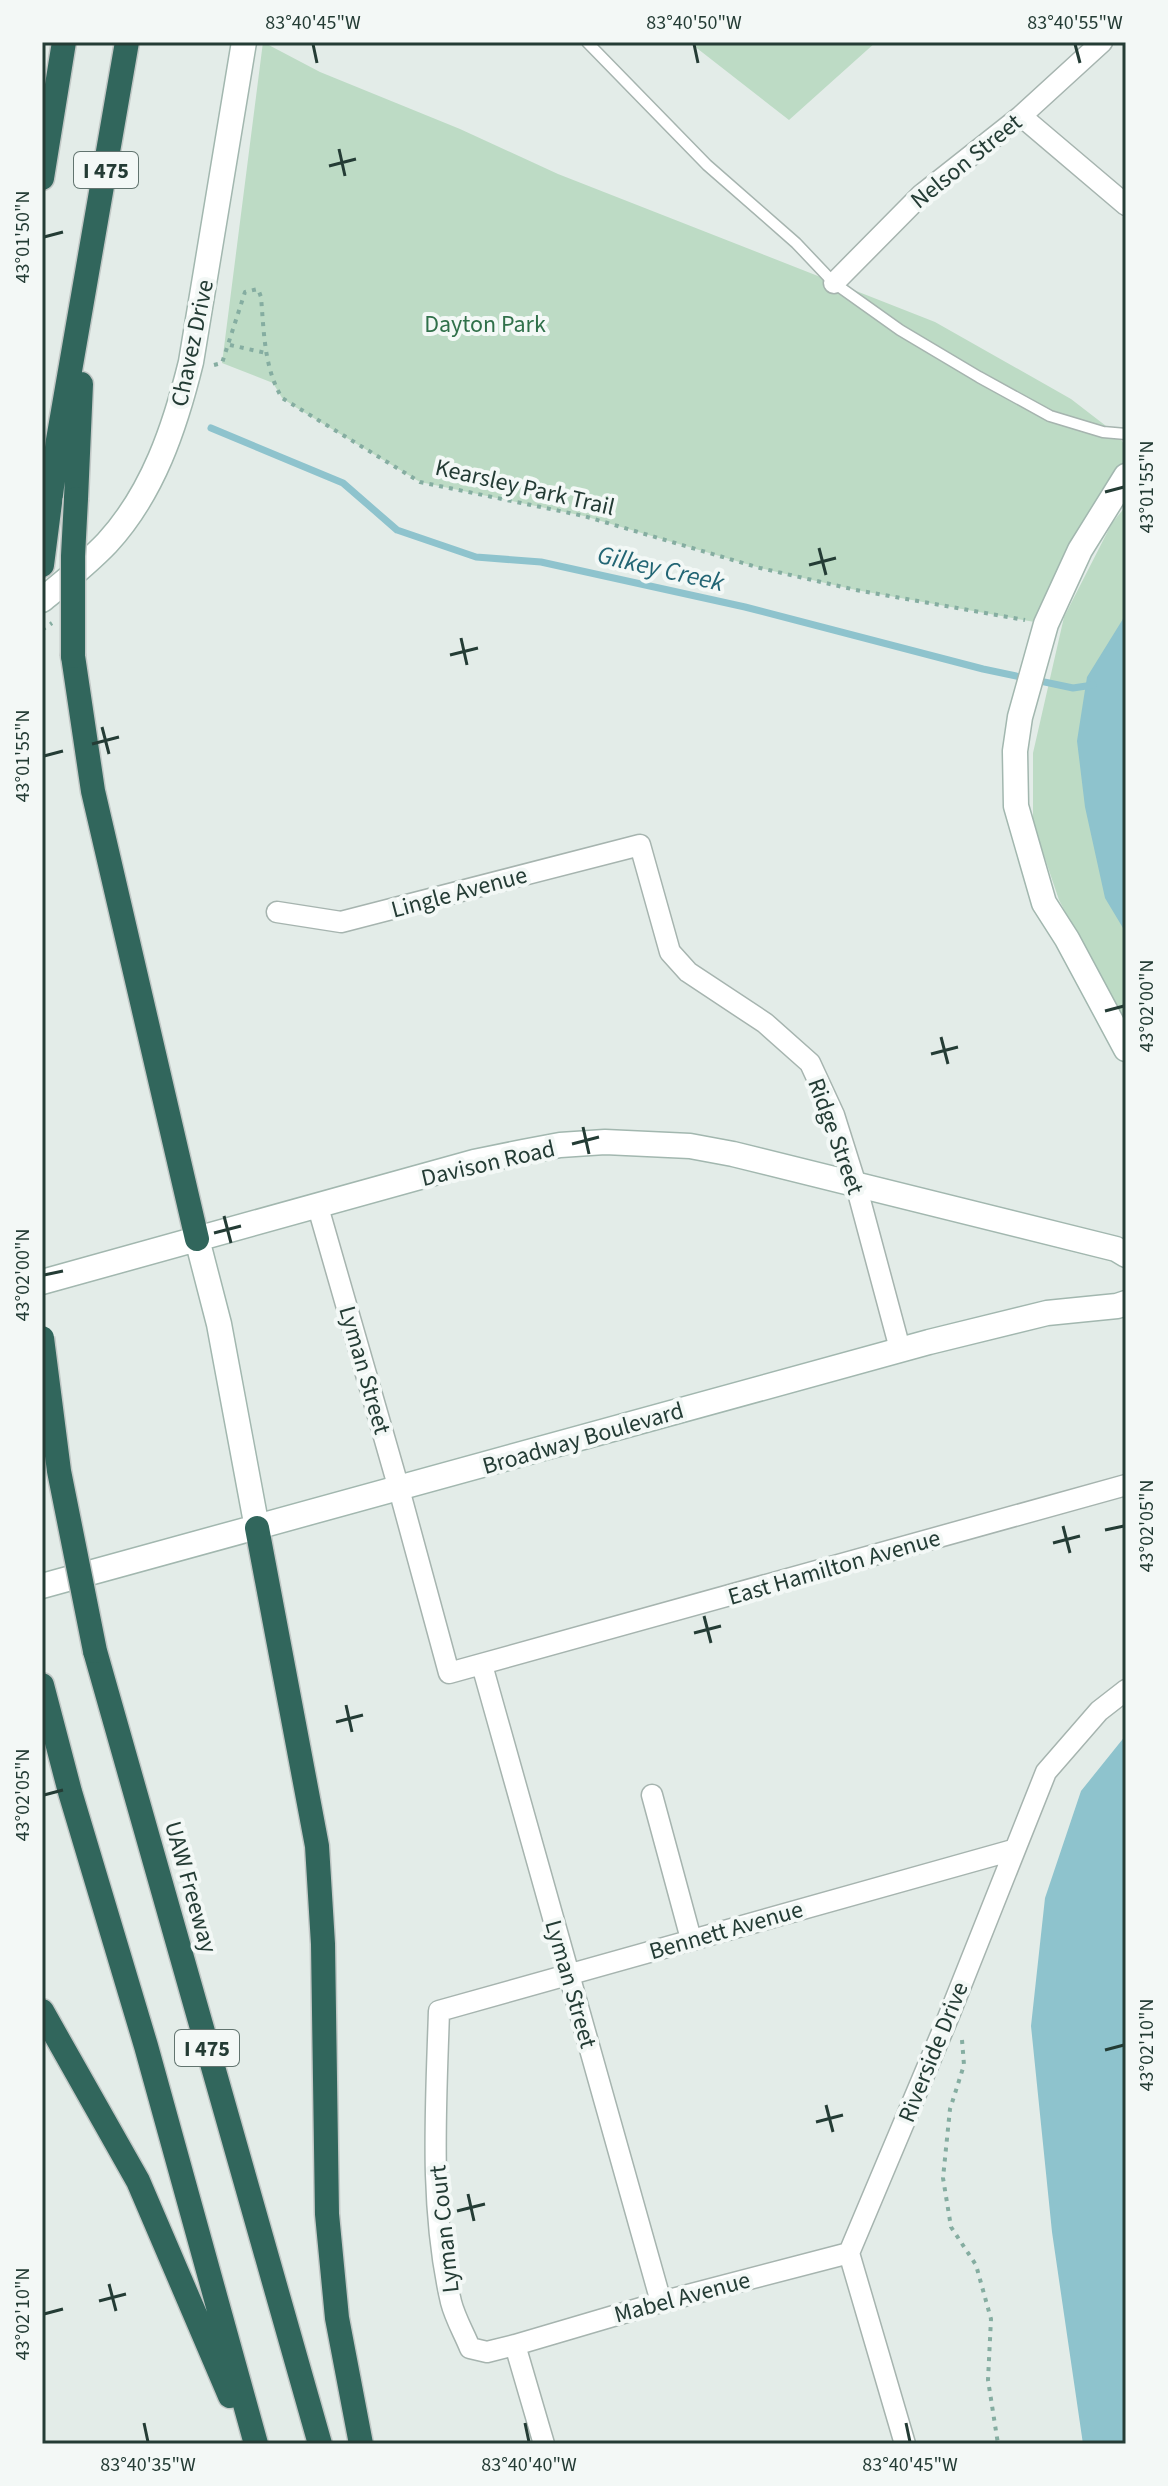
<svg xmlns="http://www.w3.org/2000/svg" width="1168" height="2486" viewBox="0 0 1168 2486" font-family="'Source Sans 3',sans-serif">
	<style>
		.green { fill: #bddbc5 }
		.water { fill: #8ec3cd }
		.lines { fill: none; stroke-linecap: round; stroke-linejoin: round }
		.stream { stroke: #8ec3cd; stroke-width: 7 }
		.lane-casing { stroke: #a6b4af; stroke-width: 13 }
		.street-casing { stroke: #a6b4af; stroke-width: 23 }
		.secondary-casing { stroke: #a2b7af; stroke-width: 27 }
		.highway-casing { stroke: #c2c8c6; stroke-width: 27 }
		.path { stroke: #85ada1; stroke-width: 4; stroke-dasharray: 4 6; stroke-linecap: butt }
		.lane { stroke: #fff; stroke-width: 10 }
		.street { stroke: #fff; stroke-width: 20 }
		.secondary { stroke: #fff; stroke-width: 24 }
		.highway { stroke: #31665c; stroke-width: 24 }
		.highway-bridge-casing { stroke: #c2c8c6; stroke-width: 27; stroke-linecap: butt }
		.highway-bridge { stroke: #31665c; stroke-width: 24 }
		.ticks { fill: none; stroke: #243c35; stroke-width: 3 }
		.labels { text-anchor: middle; stroke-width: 8; stroke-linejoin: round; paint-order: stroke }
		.shield { fill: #f3f8f6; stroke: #62746f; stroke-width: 2 }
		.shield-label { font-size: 22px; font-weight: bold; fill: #243c35 }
		.street-label { font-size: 24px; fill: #243c35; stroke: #f3f8f6 }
		.park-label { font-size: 24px; fill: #30704a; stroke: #f3f8f6 }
		.water-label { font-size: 26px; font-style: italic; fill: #226574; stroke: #f3f8f6 }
		.neatline { fill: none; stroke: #243c35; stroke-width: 3 }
		.ticks-label { font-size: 20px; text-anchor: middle; fill: #243c35 }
	</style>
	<rect width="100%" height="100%" fill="#e3ece8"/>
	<!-- green -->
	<path class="green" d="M263,42L320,72L460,129L558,174L935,322L1071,399L1119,436L1126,448V476L1046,624L856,590L760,568L584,516L420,482L297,408L282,398L273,383L222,363Z
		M689,42H876L789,120Z
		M1126,506V1027L1059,900L1033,823V753L1064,617L1112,523Z"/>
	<!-- water -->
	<path class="water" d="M1126,614V933L1105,898L1085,807L1077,741L1087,677Z
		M1126,1735V2444H1083L1052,2232L1031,2026L1045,1898L1081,1791Z"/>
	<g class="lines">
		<!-- stream -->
		<path class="stream" d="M211,428L343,483L397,530L476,557L541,562L745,607L983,669L1073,688L1093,685"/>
		<!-- lane casing -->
		<g class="lane-casing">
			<path id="lane" d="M587,42L707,165L796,243L834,283L900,330L979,377L1050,416L1103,432L1126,434"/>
		</g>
		<!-- street casing -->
		<g class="street-casing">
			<path id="street" d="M1021,116L1126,205
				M834,283L921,195L1021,116L1102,42
				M277,912L341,922L640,845L670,952L688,972L765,1023L810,1063L834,1115L856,1185L900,1349
				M318,1207L399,1489L449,1673L1126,1485
				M482,1665L661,2302
				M652,1795L691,1939
				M849,2253L661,2302L515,2345L487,2352L470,2348C464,2333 455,2318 451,2302C429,2207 436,2108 439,2011L1013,1850
				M515,2345L544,2444
				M905,2444L849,2253L948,2018L1046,1772L1099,1711L1126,1690"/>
		</g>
		<!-- secondary casing -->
		<g class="secondary-casing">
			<path id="secondary" d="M1126,476L1080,550L1046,624L1020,717L1015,751L1016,806L1044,903L1067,939L1126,1049
				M42,600C64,582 87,564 107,543C153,493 175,427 191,362L244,42
				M197,1239L219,1324L257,1528
				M42,1282L474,1162L523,1152L560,1145L605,1142L690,1146L733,1154L1116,1249L1126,1255
				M42,1586L929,1342L1047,1313L1117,1306L1126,1303"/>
		</g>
		<!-- highway casing -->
		<g class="highway-casing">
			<path id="highway" d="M42,178L64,42
				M76,499L81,384
				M42,565L58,440L127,42
				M73,656L93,791L197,1239
				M257,1528L317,1846L323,1944L327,2214L337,2318L361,2444
				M95,1651L320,2444
				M42,1685L70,1792L146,2046L256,2444
				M42,2011L138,2181L230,2396"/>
		</g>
		<!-- path -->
		<path class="path" d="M230,345L266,353
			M214,365L222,363L245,292L258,289L261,297C264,332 264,368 282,398L420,482L584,516L760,568L856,590L1025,620
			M42,630L52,623
			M962,2040L964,2065L950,2109L943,2178L951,2227L976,2265L991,2319L988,2380L998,2444"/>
		<!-- lane -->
		<use href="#lane" class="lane"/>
		<!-- street -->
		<use href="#street" class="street"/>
		<!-- secondary -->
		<use href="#secondary" class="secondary"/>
		<!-- highway -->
		<use href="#highway" class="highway"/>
		<!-- highway-bridge casing -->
		<g class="highway-bridge-casing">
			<path id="highway-bridge" d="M73,656V556L76,499
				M42,1338L59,1471L95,1651"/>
		</g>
		<!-- highway-bridge -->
		<use href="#highway-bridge" class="highway-bridge"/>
	</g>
	<!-- ticks -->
	<path class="ticks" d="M313,44L317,63M694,44L698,63M1075,44L1080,63M339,149L345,176M329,166L356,159M44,237L63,232M1105,492L1124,487M819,548L826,575M809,565L836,558M461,638L467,665M450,655L478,648M102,727L109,754M92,744L119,737M44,756L63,751M1105,1011L1124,1006M941,1037L948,1064M931,1054L958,1047M583,1127L589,1154M572,1144L599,1137M224,1216L231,1243M214,1233L241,1226M44,1275L63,1271M1063,1526L1070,1553M1105,1530L1124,1526M1053,1543L1080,1536M704,1616L711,1643M694,1633L721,1626M346,1705L352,1732M336,1722L363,1715M44,1795L63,1790M1105,2050L1124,2045M826,2105L833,2132M816,2122L843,2115M468,2194L474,2221M457,2211L485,2204M109,2284L116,2311M99,2301L126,2294M44,2314L63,2309M144,2423L148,2442M525,2423L529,2442M906,2423L910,2442"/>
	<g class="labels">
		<!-- shield labels -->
		<g class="shield">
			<rect x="74" y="152" width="64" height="36" rx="6"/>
			<rect x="175" y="2030" width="64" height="36" rx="6"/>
		</g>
		<g class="shield-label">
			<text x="106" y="178">I 475</text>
			<text x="207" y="2056">I 475</text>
		</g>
		<!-- street labels -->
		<g class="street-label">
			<text transform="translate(966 161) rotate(-39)" y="8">Nelson Street</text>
			<text transform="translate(192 343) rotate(-78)" y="8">Chavez Drive</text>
			<text transform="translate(525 487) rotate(13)" y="8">Kearsley Park Trail</text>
			<text transform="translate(459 892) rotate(-15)" y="8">Lingle Avenue</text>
			<text transform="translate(836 1136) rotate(70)" y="8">Ridge Street</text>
			<text transform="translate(488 1163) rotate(-13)" y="8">Davison Road</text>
			<text transform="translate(365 1370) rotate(74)" y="8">Lyman Street</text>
			<text transform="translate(583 1438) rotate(-16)" y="8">Broadway Boulevard</text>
			<text transform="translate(834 1567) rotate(-16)" y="8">East Hamilton Avenue</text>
			<text transform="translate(191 1887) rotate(74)" y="8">UAW Freeway</text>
			<text transform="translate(726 1930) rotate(-16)" y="8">Bennett Avenue</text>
			<text transform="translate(571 1984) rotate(74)" y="8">Lyman Street</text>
			<text transform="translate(933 2052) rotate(-68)" y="8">Riverside Drive</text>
			<text transform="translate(444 2229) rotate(-96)" y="8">Lyman Court</text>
			<text transform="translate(682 2297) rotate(-15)" y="8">Mabel Avenue</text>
		</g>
		<!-- park labels -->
		<g class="park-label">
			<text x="485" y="332">Dayton Park</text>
		</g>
		<!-- water labels -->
		<g class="water-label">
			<text transform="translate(661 568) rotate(13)" y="9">Gilkey Creek</text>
		</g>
	</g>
	<!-- border -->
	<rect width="1168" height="2486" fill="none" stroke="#f3f8f6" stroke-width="88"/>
	<rect x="44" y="44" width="1080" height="2398" class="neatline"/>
	<g class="ticks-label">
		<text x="313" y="29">83°40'45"W</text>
		<text x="694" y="29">83°40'50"W</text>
		<text x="1075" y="29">83°40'55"W</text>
		<text transform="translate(22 237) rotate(-90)" y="7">43°01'50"N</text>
		<text transform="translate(1146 487) rotate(-90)" y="7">43°01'55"N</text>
		<text transform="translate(22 756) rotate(-90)" y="7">43°01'55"N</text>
		<text transform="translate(1146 1006) rotate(-90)" y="7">43°02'00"N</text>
		<text transform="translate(22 1275) rotate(-90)" y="7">43°02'00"N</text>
		<text transform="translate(1146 1526) rotate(-90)" y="7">43°02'05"N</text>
		<text transform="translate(22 1795) rotate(-90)" y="7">43°02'05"N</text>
		<text transform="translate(1146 2045) rotate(-90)" y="7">43°02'10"N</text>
		<text transform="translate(22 2314) rotate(-90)" y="7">43°02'10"N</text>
		<text x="148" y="2471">83°40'35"W</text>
		<text x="529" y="2471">83°40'40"W</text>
		<text x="910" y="2471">83°40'45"W</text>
	</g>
</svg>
